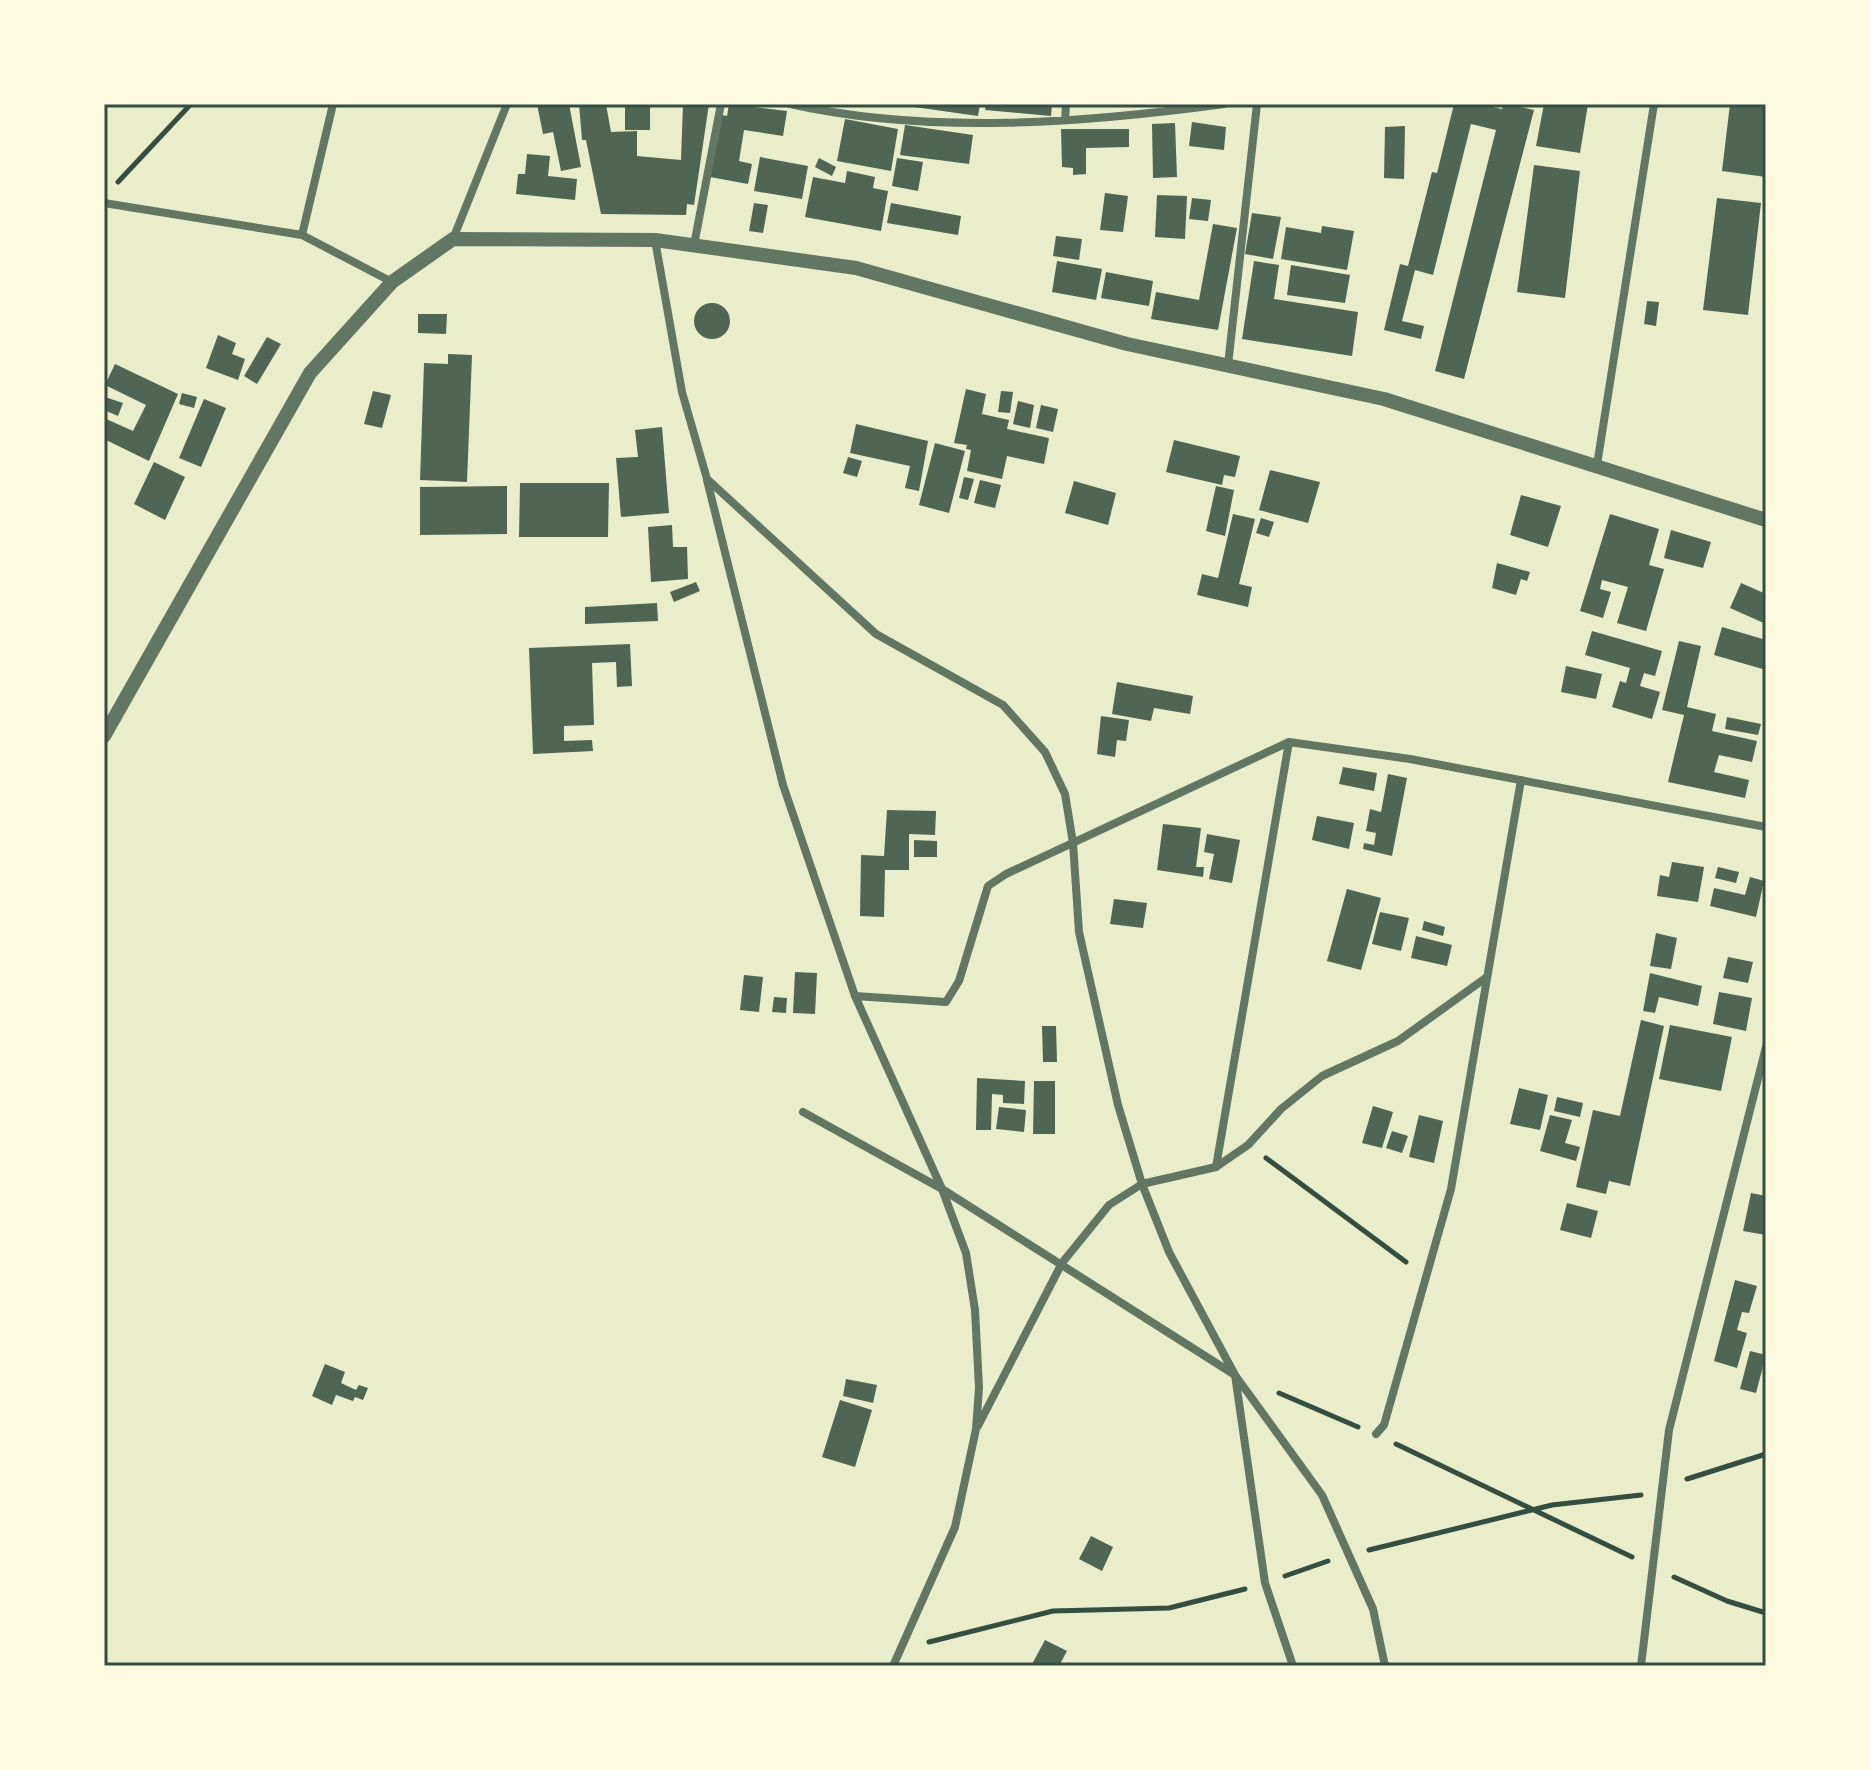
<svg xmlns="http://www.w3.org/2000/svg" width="1870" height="1770" viewBox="0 0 1870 1770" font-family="Signika,sans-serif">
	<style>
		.building { fill: #4f6655 }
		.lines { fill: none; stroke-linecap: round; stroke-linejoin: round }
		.path { stroke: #344e41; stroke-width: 5 }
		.minor { stroke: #617663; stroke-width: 8 }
		.tertiary { stroke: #617663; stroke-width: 14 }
		.neatline { fill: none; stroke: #344e41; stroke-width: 3 }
	</style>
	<rect width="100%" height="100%" fill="#e9edc9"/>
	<!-- building -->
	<path class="building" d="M537,104H569L581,167L561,171L553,132L543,134Z
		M579,104H606L611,132L637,131V156L681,160L683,104H709L694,205L687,204L686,215L601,214L586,140H582Z
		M625,104H650V130H625Z
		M729,104L787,111L783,136L744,130L739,161L752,164L748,184L710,177L722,115L727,116Z
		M893,104H980L978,116Z
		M986,104H1052L1051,116L985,110Z
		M1454,104H1480L1502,109L1503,104H1508L1534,110L1464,379L1435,371L1496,130L1471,124L1433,275L1415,270L1402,321L1424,326L1421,339L1384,330L1400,264L1408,266L1432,172L1437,173Z
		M1544,104H1588L1580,153L1536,146Z
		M1730,104H1766V177L1722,171Z
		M845,119L898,129L891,171L837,161Z
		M1192,122L1226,127L1224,150L1189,146Z
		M1175,123L1177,177L1153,178L1152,124Z
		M905,125L973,135L969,164L900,155Z
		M1405,126L1404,179L1384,178L1385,127Z
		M1061,129H1129V147L1086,148V174L1073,175V168L1062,167Z
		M527,154L550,156L548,176L577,179L575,200L516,194L518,174H525Z
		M760,157L808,166L802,199L754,191Z
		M819,158L836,167L832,176L815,167Z
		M897,158L923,162L918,191L892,186Z
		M1534,165L1580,171L1565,298L1517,292Z
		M847,171L875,177L873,188L888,191L881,231L805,217L813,177L845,183Z
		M1105,193L1128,196L1123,232L1100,230Z
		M1157,195L1187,196L1185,239L1155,237Z
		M1192,198L1211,200L1208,221L1189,219Z
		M1717,198L1761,203L1748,315L1703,310Z
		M754,203L768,205L763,233L749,231Z
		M891,203L961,216L958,235L887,223Z
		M1252,213L1281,217L1273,259L1245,254Z
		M1213,224L1237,228L1218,330L1151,319L1156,292L1199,300Z
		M1322,226L1354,231L1347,270L1281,259L1286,227L1321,233Z
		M1056,236L1082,239L1079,260L1053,256Z
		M1057,261L1102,269L1096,300L1052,292Z
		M1254,261L1279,265L1274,299L1358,312L1352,356L1242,339Z
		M1291,265L1350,275L1345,303L1287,295Z
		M1106,272L1153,281L1149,306L1101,298Z
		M1647,301L1659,302L1656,326L1644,324Z
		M694 321a18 18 0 1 1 36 0a18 18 0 1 1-36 0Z
		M418,314H447L446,334L418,333Z
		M218,335L236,343L232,354L245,359L238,380L206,368Z
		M267,337L281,344L257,384L244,376Z
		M448,354L472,355L467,482L420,480L424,363L448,364Z
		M115,364L178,394L149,461L104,439V418L133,431L146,405L105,385Z
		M966,389L986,394L982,414L1009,420L1007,429L1049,438L1044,464L1007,456L1002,479L967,471L971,450L966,449L967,445L954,443Z
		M373,391L391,395L382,428L364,424Z
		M1001,391L1013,392L1010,413L998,412Z
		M182,393L197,397L194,408L179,404Z
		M105,397L123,403L118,416L104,410Z
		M204,399L226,408L201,467L179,458Z
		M1018,401L1034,405L1030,428L1013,424Z
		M1041,405L1058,409L1053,432L1036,428Z
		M856,424L928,441L919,491L905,488L910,466L850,453Z
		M662,427L669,513L621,517L616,458L638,457L635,430Z
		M1174,440L1240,456L1235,477L1224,475L1222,485L1166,472Z
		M935,443L965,451L949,513L919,505Z
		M848,457L862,461L857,477L843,473Z
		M154,462L185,477L165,520L134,504Z
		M1270,470L1320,482L1308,523L1259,510Z
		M964,477L974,479L968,500L959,498Z
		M980,480L1001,485L995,508L974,503Z
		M1074,481L1116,493L1108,525L1065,513Z
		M520,483H609L608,537H519Z
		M507,486V534L420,535V487Z
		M1216,486L1234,490L1225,536L1206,531Z
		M1521,495L1561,506L1548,547L1510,535Z
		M1233,514L1255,519L1239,584L1252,587L1248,607L1197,595L1202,574L1218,578Z
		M1610,514L1659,529L1649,565L1664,569L1646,631L1617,623L1628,587L1602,580L1600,589L1611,592L1603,618L1580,611Z
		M1261,518L1274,522L1269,537L1256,533Z
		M672,525L673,547H687L688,579L651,582L648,527Z
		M1671,530L1711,542L1703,568L1664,558Z
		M1497,563L1530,572L1527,581L1521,579L1516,595L1492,588Z
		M696,582L700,591L674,602L670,592Z
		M1741,583L1766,594V624L1730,608Z
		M657,603L658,621L585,624V607Z
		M1722,627L1766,640V670L1714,655Z
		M1592,631L1662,651L1655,676L1644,673L1640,686L1660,692L1652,719L1612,707L1620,681L1626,683L1630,668L1585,655Z
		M1679,641L1701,646L1687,707L1716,714L1712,731L1757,741L1752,762L1719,755L1714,772L1749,780L1745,798L1668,782L1684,715L1662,710Z
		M630,644L632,686L617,687L616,662L592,663L594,725L564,726V741L592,740L593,751L533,754L529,648Z
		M1566,666L1602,674L1596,699L1561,692Z
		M1117,682L1193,696L1190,714L1154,708L1151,721L1112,714Z
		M1101,716L1129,720L1126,741L1117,740L1115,757L1097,754Z
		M1727,717L1761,724L1758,735L1725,729Z
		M1343,767L1377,773L1374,791L1339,784Z
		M1388,774L1407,778L1392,856L1363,849L1364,843L1374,845L1376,833L1366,831L1370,809L1381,812Z
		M887,810L936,811L935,835L909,834V870H885L884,917L860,916L861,855L884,856Z
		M1317,816L1354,823L1349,849L1312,840Z
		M1163,824L1201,828L1196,867H1204L1203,877L1157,870Z
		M1207,834L1240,840L1232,883L1209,879L1214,854L1204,852Z
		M914,840L937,841V857H914Z
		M1672,862L1704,867L1698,902L1657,896L1660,875L1669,877Z
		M1718,867L1739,872L1736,883L1715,878Z
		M1750,877L1764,881L1756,917L1710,906L1714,888L1745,895Z
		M1347,889L1381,898L1361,970L1327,961Z
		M1114,899L1147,903L1143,928L1110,924Z
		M1380,912L1409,918L1401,951L1372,944Z
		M1424,921L1445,927L1443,936L1422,930Z
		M1656,933L1677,938L1671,969L1650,966Z
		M1416,936L1452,945L1447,966L1411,958Z
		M1728,957L1753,962L1748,983L1723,978Z
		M795,972L817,973L815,1014L793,1013Z
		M1650,973L1702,986L1698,1006L1659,997L1655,1013L1643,1011Z
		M744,975L763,977L759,1012L740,1010Z
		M1719,992L1752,998L1746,1031L1713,1024Z
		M774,997L787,998L786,1013L772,1012Z
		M1641,1020L1664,1026L1630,1186L1609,1181L1606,1194L1576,1187L1593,1110L1620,1116Z
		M1670,1025L1732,1037L1721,1091L1659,1079Z
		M1042,1026H1056L1057,1062H1043Z
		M977,1078L1025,1081L1024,1104L1003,1103V1095L992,1094L991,1130H976Z
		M1034,1081H1055V1134H1033Z
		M1519,1088L1548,1095L1540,1130L1510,1124Z
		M1557,1097L1583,1103L1580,1117L1554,1111Z
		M1373,1106L1393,1112L1382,1148L1362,1143Z
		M999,1107L1026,1110L1024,1132L996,1129Z
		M1419,1115L1443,1121L1434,1163L1409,1157Z
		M1550,1115L1572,1120L1565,1143L1580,1147L1576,1161L1540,1151Z
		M1392,1131L1408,1136L1402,1153L1386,1148Z
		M1751,1193L1766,1196V1235L1743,1231Z
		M1567,1203L1598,1211L1591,1238L1560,1230Z
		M1735,1280L1757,1286L1749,1313L1742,1312L1737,1330L1747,1333L1737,1368L1714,1361Z
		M1750,1351L1766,1355L1756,1393L1740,1389Z
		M325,1364L345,1372L341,1383L356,1390L359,1385L368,1388L363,1400L355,1397L353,1401L336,1395L332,1405L312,1396Z
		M846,1379L877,1385L873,1403L843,1396Z
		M840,1400L872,1410L855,1467L822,1457Z
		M1091,1536L1113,1547L1102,1571L1079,1559Z
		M1045,1640L1067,1651L1059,1666H1031Z"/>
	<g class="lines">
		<!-- path -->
		<path class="path" d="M118,182L191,104
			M1266,1158L1406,1262
			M1279,1393L1358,1427
			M1396,1444L1632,1557
			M1687,1479L1766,1454
			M1369,1550L1552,1505L1641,1495
			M1285,1576L1328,1561
			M1674,1577L1727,1601L1766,1613
			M929,1642L1053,1611L1169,1608L1245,1589"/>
		<!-- minor -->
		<path class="minor" d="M790,104C929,135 1084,123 1224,104
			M1065,120L1066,104
			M104,203L302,235L392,282
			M302,235L333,104
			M453,239L507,104
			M655,240L682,392L707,479L876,634L1003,705L1045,752L1065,794L1073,843L1079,932L1118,1105L1142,1184L1169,1252L1235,1375L1265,1583L1293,1666
			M694,245L721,104
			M1228,365L1257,104
			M1597,465L1654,104
			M707,480L783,785L855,996L942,1189L966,1253L975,1310L979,1388L976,1429L955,1527L893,1666
			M855,996L946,1002L959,981L988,886L1006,874L1289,742L1410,759L1766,827
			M803,1112L942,1189L1235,1375L1322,1495L1373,1609L1385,1666
			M1216,1167L1289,742
			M978,1426L1062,1263L1109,1205L1142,1184L1216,1167L1248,1145L1281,1109L1322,1076L1398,1041L1487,977
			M1376,1434L1384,1425L1451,1189L1521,780
			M1641,1666L1669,1430L1766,1047"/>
		<!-- tertiary -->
		<path class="tertiary" d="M104,736L310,373L392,282L453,239L655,240L856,268L1127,344L1384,399L1766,520"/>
	</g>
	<!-- border -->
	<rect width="1870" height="1770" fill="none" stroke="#fefae0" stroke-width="212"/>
	<rect x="106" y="106" width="1658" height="1558" class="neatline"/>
</svg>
